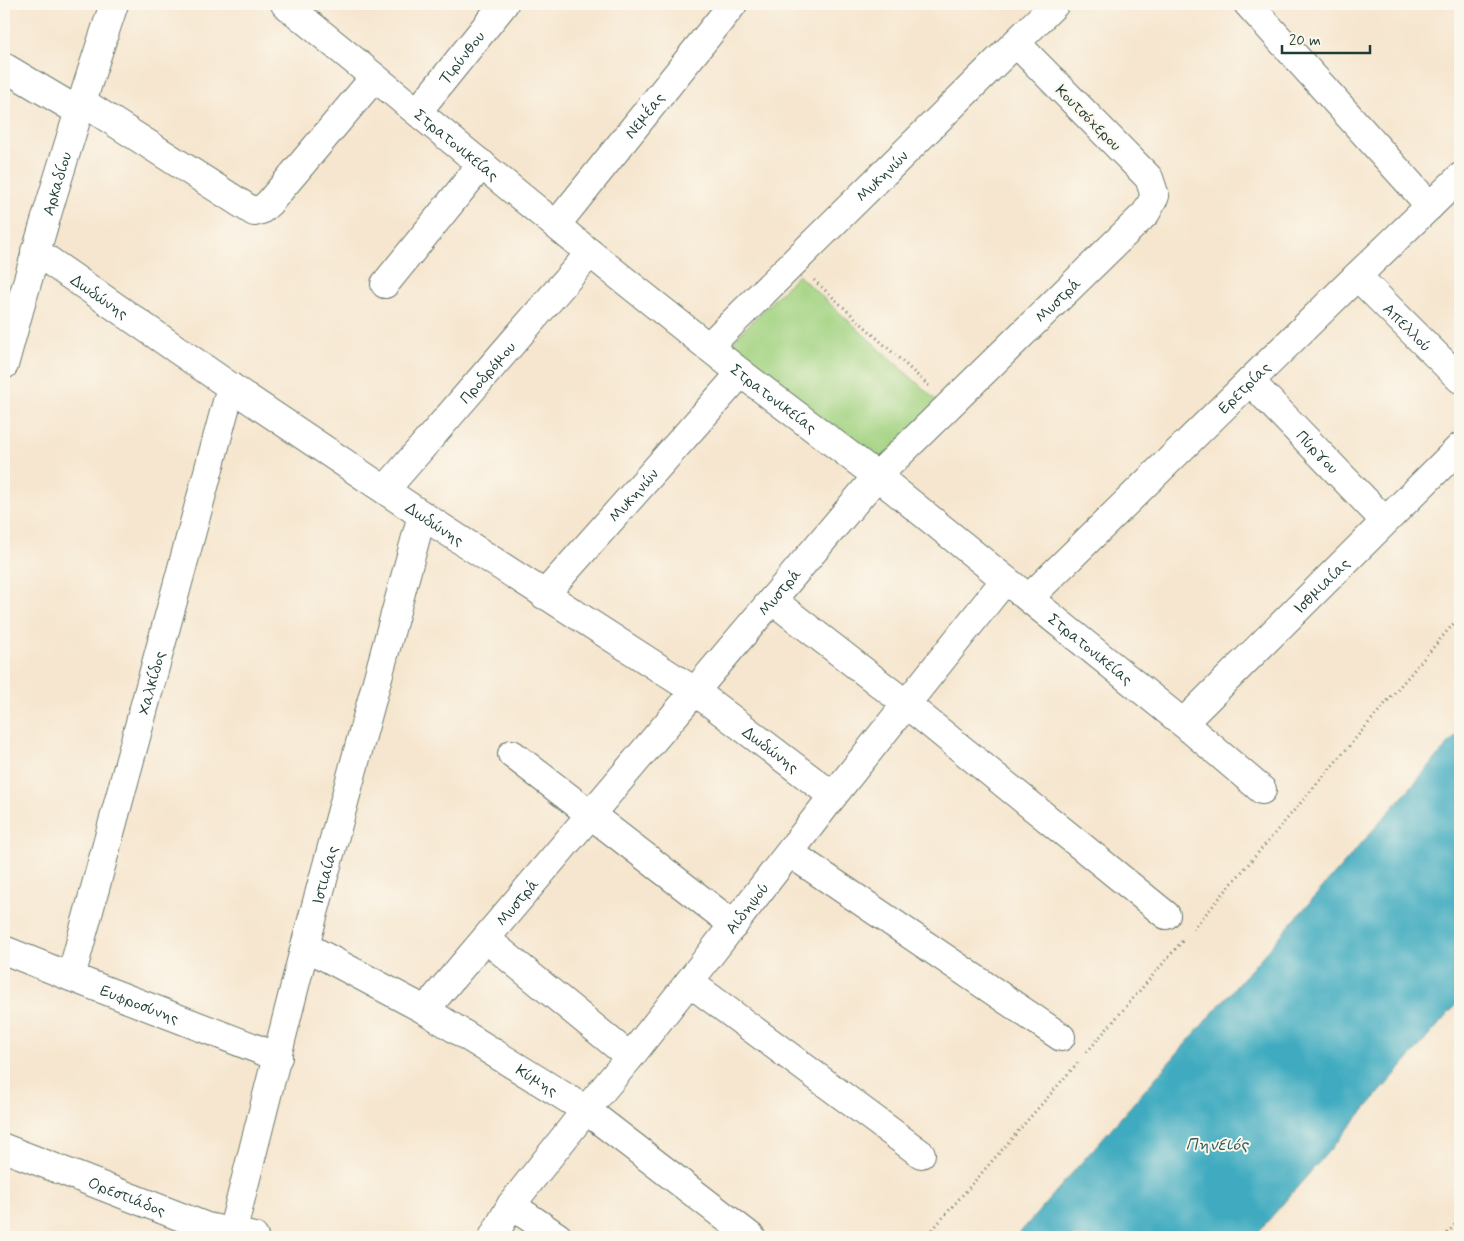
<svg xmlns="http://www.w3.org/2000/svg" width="1464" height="1241" viewBox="0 0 1464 1241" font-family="Mynerve,sans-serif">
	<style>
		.green { fill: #a3d382; stroke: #61885b }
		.water { fill: #40abc0; stroke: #30747a }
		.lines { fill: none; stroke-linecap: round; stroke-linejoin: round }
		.minor-casing { stroke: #6a786a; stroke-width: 30 }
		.path { stroke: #6a786a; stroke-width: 3; stroke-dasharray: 1 4; stroke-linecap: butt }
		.minor { stroke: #fff; stroke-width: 28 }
		.labels { text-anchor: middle; stroke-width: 4; stroke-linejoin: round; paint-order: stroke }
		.street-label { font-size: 16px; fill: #1f3d34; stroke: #fbf7ec }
		.water-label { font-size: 18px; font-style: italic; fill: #295e5e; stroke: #fbf7ec }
	</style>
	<rect width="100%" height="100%" fill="#fbf7ec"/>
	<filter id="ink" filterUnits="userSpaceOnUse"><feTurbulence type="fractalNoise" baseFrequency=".02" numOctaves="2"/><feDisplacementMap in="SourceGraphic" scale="10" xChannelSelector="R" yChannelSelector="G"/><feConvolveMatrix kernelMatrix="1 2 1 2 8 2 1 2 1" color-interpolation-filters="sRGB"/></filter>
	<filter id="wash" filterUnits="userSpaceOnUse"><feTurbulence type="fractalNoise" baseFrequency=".0096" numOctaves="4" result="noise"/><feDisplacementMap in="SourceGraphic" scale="20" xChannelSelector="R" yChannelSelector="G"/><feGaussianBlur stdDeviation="1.12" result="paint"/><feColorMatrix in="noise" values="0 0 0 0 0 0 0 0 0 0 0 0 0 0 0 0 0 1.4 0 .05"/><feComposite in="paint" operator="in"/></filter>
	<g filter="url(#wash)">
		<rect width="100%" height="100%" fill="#f6e6cf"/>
		<!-- green -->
		<path class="green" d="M798,275L938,402L877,463L727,347Z"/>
		<!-- water -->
		<path class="water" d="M1460,731V1000L1254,1237H1016Z"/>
	</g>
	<g filter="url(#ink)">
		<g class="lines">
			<!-- minor casing -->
			<g class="minor-casing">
				<g id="minor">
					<path id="s1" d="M285,4L590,253L741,373L877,476L1183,723L1262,790"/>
					<path d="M1248,4L1430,206"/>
					<path d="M4,67L78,111"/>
					<path d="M81,101L254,212L261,210L269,203L374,78"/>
					<path id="s2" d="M418,111L504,4"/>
					<path id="s3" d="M556,225L733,4"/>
					<path id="s4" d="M35,251L231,387L422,515L696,692L833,796"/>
					<path id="s5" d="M1357,276L1460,379"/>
					<path d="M385,284L482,164"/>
					<path id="s6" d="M708,347L1055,4"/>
					<path id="s7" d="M4,365C37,243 74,123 114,4"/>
					<path id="s8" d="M1250,381L1385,521"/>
					<path id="s9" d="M385,490L590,253"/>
					<path id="s10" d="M544,595L741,373"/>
					<path id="s11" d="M1029,598L1357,276L1460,177"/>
					<path d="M772,600L906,704L1166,915"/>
					<path id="s12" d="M1183,723L1460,447"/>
					<path d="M512,754L734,925"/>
					<path d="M790,853L1061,1037"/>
					<path d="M486,939L630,1057"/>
					<path id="s13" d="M305,946L425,1010L586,1110L751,1237"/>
					<path id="s14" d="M4,950L71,977L278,1057"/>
					<path id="s15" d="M71,977L231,387"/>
					<path d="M689,982L921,1154"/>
					<path id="s16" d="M425,1010L877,476L1146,213L1155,196L1149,178L1016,43"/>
					<path id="s17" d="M4,1148L207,1227L254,1237"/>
					<path d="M511,1205L558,1237"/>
					<path id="s18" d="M231,1237L305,946L422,515"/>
					<path id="s19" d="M493,1237L511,1205L586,1110L630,1057L689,982L833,796L1005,580"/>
				</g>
			</g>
			<!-- path -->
			<path class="path" d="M814,280L929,386
				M1193,929L1460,616
				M1087,1052L1184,939
				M926,1237L1080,1060
				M1444,1237L1460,1219"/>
			<!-- minor -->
			<use href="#minor" class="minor"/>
		</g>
	</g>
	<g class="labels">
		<!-- street labels -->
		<g class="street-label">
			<text dy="6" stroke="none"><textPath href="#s2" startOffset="69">Τιρύνθου</textPath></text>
			<text dy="6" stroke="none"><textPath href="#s3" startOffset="141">Νεμέας</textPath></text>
			<text transform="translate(1089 117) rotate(45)" y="6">Κουτσόχερου</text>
			<text dy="6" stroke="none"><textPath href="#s1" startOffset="222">Στρατονικείας</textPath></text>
			<text dy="6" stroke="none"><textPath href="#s6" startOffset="244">Μυκηνών</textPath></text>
			<text dy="6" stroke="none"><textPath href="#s7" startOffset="189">Αρκαδίου</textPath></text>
			<text dy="6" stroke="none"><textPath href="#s4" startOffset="79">Δωδώνης</textPath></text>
			<text dy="6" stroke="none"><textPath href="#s16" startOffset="952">Μυστρά</textPath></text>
			<text dy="6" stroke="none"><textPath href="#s5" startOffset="72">Απελλού</textPath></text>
			<text dy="6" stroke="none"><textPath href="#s9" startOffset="156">Προδρόμου</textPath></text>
			<text dy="6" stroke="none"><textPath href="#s11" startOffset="301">Ερετρίας</textPath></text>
			<text dy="6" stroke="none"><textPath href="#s1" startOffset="628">Στρατονικείας</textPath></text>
			<text dy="6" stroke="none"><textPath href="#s8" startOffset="98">Πύργου</textPath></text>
			<text dy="6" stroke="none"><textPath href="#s10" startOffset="134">Μυκηνών</textPath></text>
			<text dy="6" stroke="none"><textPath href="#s4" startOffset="484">Δωδώνης</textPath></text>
			<text dy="6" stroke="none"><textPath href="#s12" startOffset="195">Ισθμιαίας</textPath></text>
			<text dy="6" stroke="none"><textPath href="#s16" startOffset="548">Μυστρά</textPath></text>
			<text dy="6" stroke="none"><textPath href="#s1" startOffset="1032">Στρατονικείας</textPath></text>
			<text dy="6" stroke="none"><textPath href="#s15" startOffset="305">Χαλκίδος</textPath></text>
			<text dy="6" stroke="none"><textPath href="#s4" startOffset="889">Δωδώνης</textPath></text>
			<text dy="6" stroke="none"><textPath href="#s18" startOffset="374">Ιστιαίας</textPath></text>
			<text dy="6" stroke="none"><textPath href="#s16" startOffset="142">Μυστρά</textPath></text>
			<text dy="6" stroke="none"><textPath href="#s19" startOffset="416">Αιδηψού</textPath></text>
			<text dy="6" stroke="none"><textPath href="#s14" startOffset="146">Ευφροσύνης</textPath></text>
			<text dy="6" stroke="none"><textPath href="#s13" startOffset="268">Κύμης</textPath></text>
			<text dy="6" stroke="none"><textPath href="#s17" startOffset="132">Ορεστιάδος</textPath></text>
		</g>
		<!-- water labels -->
		<g class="water-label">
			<text x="1217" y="1150">Πηνειός</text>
		</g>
	</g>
	<!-- margin -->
	<rect width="1464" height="1241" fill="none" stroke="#fbf7ec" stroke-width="20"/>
	<!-- scale -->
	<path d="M1282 45v8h88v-8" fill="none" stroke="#1f3d34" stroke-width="2.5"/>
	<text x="1289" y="45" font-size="15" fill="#1f3d34" stroke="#fbf7ec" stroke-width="4" paint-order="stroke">20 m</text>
</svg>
